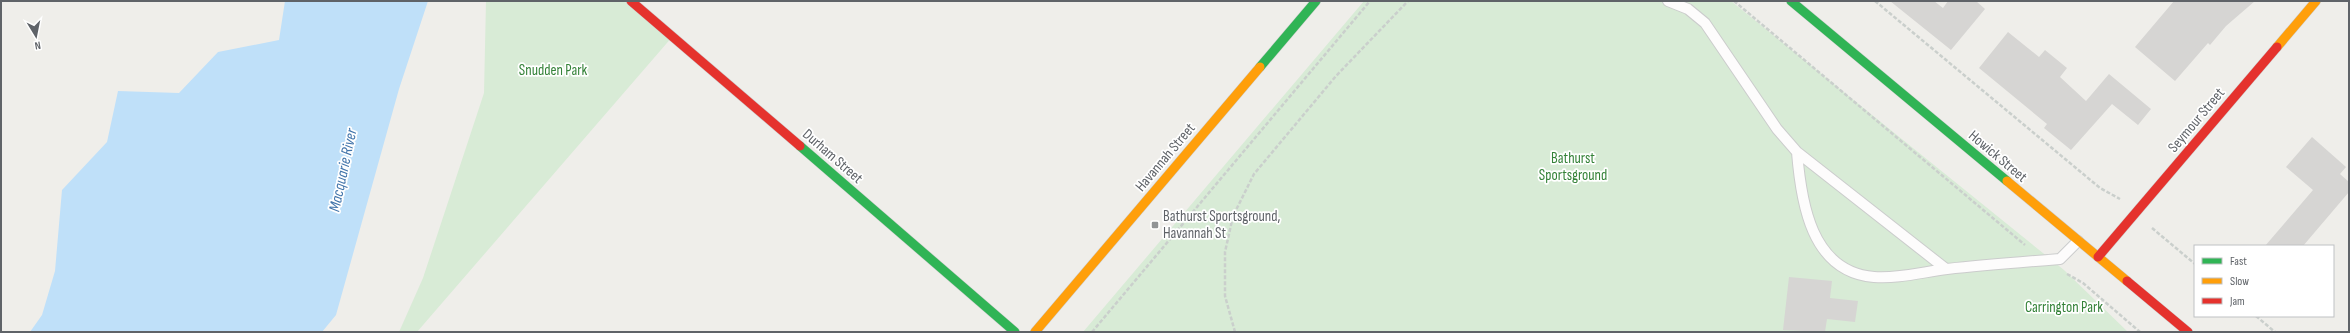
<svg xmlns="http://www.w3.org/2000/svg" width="2350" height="333" viewBox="0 0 2350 333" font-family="'Sofia Sans Condensed',sans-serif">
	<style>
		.green { fill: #d8ebd6 }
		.water { fill: #bfe0f9 }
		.building { fill: #d6d5d3 }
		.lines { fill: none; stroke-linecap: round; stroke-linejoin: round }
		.lane-casing { stroke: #cbcccc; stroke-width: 12 }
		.fast-casing { stroke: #cacacb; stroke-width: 10 }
		.slow-casing { stroke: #cacacb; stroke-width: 10 }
		.jam-casing { stroke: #cacacb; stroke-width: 10 }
		.path { stroke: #cacfcc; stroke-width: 2.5; stroke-dasharray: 4 2; stroke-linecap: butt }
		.lane { stroke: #fdfcfc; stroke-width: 10 }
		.fast { stroke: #30b455; stroke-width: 9 }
		.slow { stroke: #ff9f0a; stroke-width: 9 }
		.jam { stroke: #e5322d; stroke-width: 9 }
		.poi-dot { fill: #919496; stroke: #fff; stroke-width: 1.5 }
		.labels { text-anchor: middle; stroke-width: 3.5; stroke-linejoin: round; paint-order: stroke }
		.park-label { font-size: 15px; fill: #348238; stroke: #fff }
		.street-label { font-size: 15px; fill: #5f6368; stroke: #fff }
		.poi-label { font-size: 15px; fill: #5f6368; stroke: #fff; text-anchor: start }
		.water-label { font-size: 16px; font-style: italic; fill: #4174aa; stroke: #fff }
	</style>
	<rect width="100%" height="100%" fill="#efeeea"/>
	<!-- green -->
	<path class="green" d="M486,1H631L673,36L417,332H399L423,278L484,93Z
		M1364,1H1731L2064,270L2128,332H1083Z"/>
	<!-- water -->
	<path class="water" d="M285,1H428L399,89L336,315L322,332H30L42,315L55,271L62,190L107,142L118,91L179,93L218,52L279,40Z"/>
	<!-- building -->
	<path class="building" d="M1890,1H1934L1943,8L1948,1H1976L1985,9L1951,50Z
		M2174,1H2255L2226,26L2210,45L2208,43L2175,81L2135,47Z
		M2008,32L2039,57L2045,50L2067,68L2060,77L2086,101L2109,74L2151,109L2138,125L2112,104L2071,150L2044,128L2047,124L1979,68Z
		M2312,137L2346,167L2340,174L2349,182V192L2303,246H2265L2313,190L2286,167Z
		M1789,277L1832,281L1830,298L1858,301L1855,322L1827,319L1825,332L1783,330Z"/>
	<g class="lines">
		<!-- lane casing -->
		<g class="lane-casing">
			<path id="lane" d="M1668,1L1688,9L1705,23L1777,129L1797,152L1946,269
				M1797,152C1801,202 1811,272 1874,277C1898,279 1923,272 1947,269C1984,265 2022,262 2060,259L2078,241"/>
		</g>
		<!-- fast casing -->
		<g class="fast-casing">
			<path id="fast" d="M1791,1L2007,181
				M1260,67L1316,1
				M800,146L1015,332"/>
		</g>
		<!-- slow casing -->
		<g class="slow-casing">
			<path id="slow" d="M2277,47L2316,1
				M2007,181L2127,281
				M1035,332L1260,67"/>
		</g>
		<!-- jam casing -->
		<g class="jam-casing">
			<path id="jam" d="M631,1L800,146
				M2098,257L2277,47
				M2127,281L2188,332"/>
		</g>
		<!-- path -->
		<path class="path" d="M1734,1L2025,245
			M1875,1L2100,188L2120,199
			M2152,228L2195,264
			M2067,274L2083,283L2140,332
			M2256,316L2275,332
			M1092,332L1370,1
			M1235,332L1225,296V252L1233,216L1254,174L1336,76L1408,1"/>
		<!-- lane -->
		<use href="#lane" class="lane"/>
		<!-- fast -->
		<use href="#fast" class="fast"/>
		<!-- slow -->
		<use href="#slow" class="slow"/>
		<!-- jam -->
		<use href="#jam" class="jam"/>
	</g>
	<!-- markers -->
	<rect class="poi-dot" x="1151" y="221" width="8" height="8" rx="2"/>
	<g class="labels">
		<!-- park labels -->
		<g class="park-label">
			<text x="553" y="75">Snudden Park</text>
			<text x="1573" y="163">Bathurst<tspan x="1573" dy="17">Sportsground</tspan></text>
			<text x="2064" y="312">Carrington Park</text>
		</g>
		<!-- street labels -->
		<g class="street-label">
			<text transform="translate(2196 120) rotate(-50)" y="5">Seymour Street</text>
			<text transform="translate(833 156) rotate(41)" y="5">Durham Street</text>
			<text transform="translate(1998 156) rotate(40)" y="5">Howick Street</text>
			<text transform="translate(1165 157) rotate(-50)" y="5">Havannah Street</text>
		</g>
		<!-- poi labels -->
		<g class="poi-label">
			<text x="1163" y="221">Bathurst Sportsground,<tspan x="1163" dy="17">Havannah St</tspan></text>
		</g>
		<!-- water labels -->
		<g class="water-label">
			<text transform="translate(342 170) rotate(-78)" y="6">Macquarie River</text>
		</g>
	</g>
	<!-- border -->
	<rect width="2350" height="333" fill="none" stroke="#5f6368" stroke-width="4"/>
	<!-- legend -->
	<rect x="2194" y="245" width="140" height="72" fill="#ffffff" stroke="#bfc1c3"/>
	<rect x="2202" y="258" width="20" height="6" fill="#30b455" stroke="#bfc1c3"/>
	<text x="2230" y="265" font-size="12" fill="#5f6368">Fast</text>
	<rect x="2202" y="278" width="20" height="6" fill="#ff9f0a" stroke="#bfc1c3"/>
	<text x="2230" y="285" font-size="12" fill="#5f6368">Slow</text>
	<rect x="2202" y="298" width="20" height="6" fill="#e5322d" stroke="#bfc1c3"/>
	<text x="2230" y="305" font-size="12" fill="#5f6368">Jam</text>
	<!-- north arrow -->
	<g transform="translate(36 36) rotate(170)" stroke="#ffffff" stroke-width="3" paint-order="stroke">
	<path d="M0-3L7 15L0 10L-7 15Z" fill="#5f6368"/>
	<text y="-6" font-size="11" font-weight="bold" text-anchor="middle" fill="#5f6368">N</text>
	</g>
</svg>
